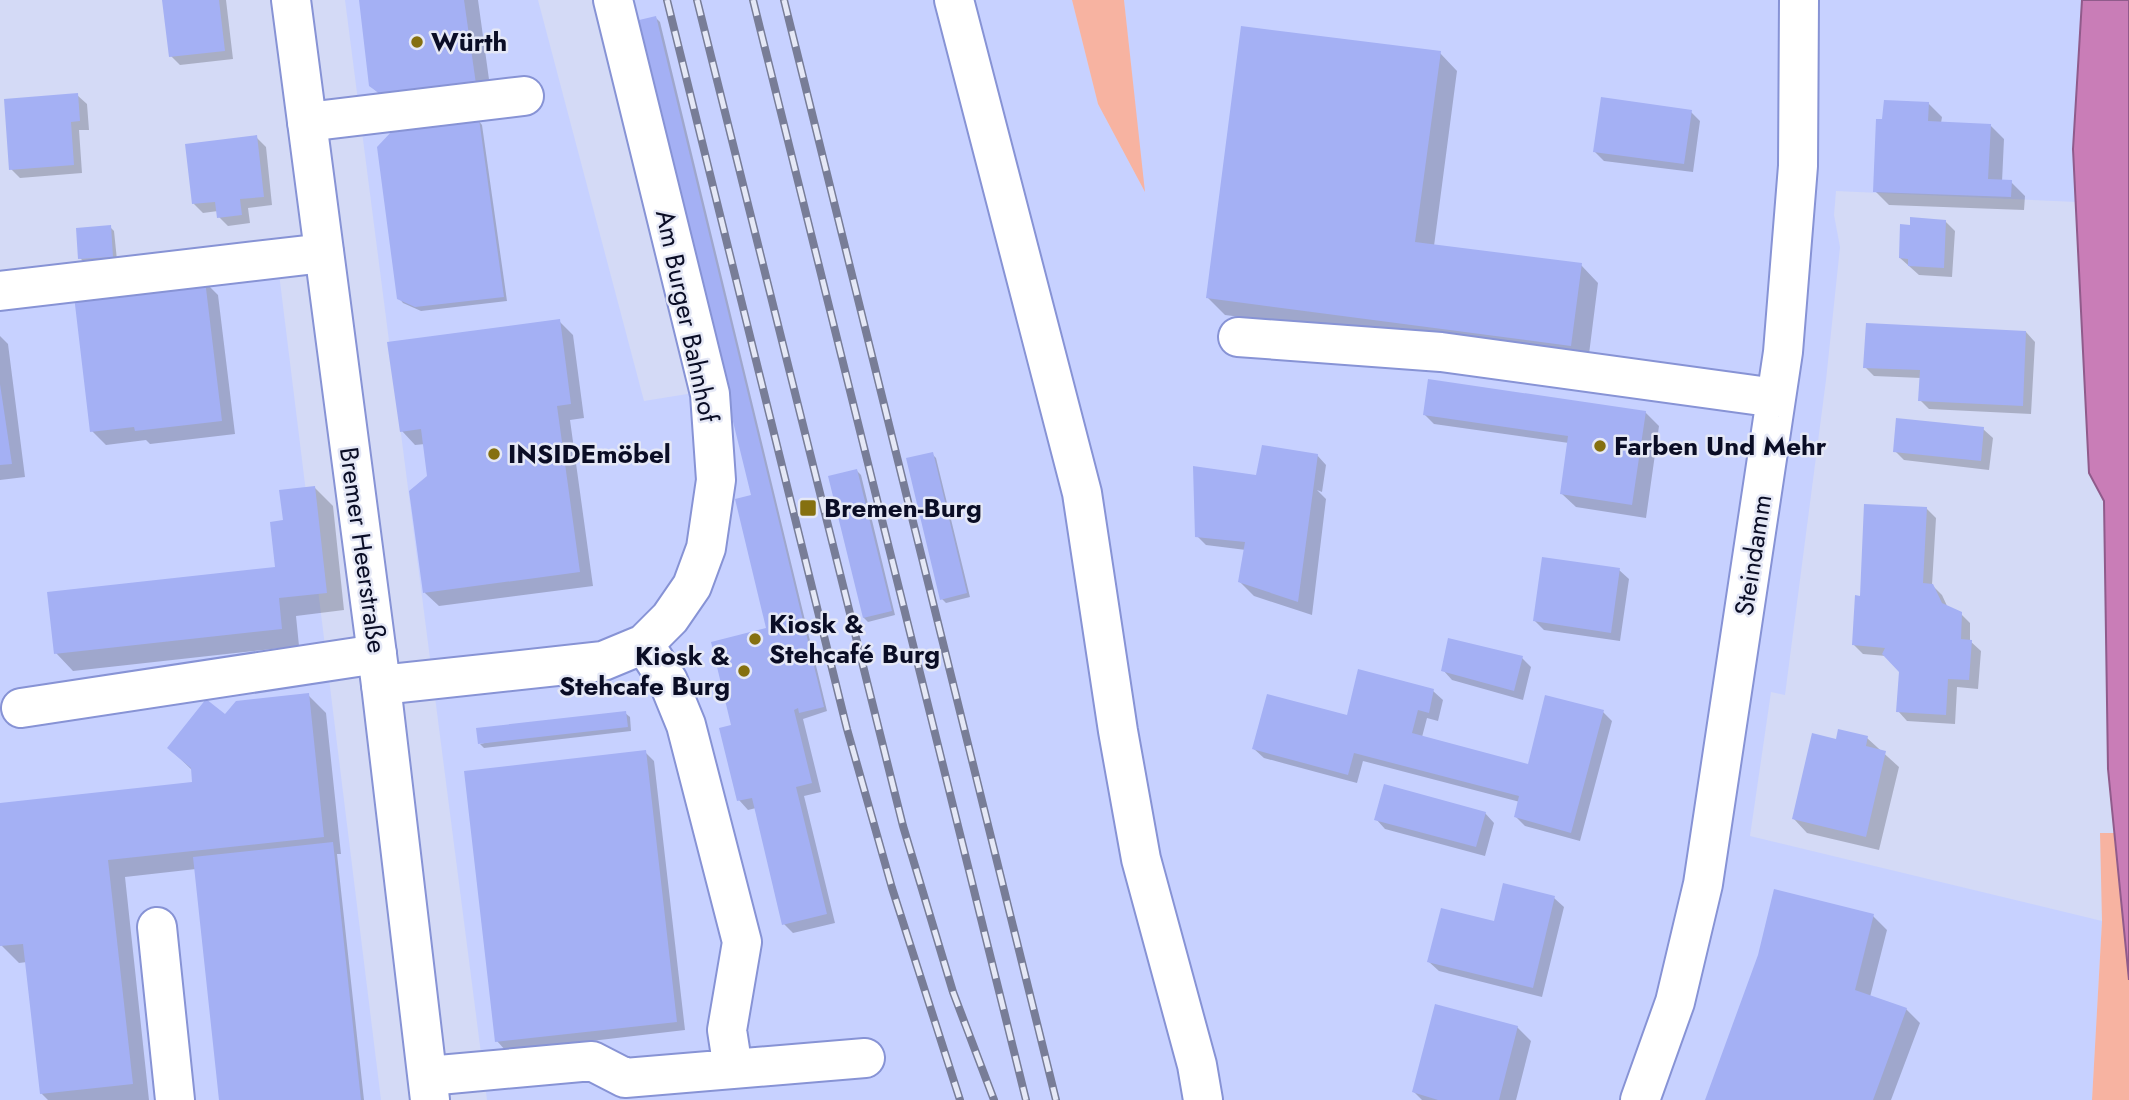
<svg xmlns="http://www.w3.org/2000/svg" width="2129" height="1100" viewBox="0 0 2129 1100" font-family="Jost,sans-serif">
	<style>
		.built { fill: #c7d1ff }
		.green { fill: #f7b3a1 }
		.water { fill: #c97db7; stroke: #905b8b; stroke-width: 2 }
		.shadow { fill: #0003 }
		.building { fill: #a4b0f4 }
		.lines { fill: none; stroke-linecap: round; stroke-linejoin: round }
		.minor-casing { stroke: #8793d5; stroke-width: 42 }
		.major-casing { stroke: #8793d5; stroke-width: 42 }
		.minor { stroke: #fff; stroke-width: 38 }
		.major { stroke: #fff; stroke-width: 38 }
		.rail-casing { stroke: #787d97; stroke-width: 8 }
		.rail { stroke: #e5e8f6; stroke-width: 5; stroke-dasharray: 16; stroke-linecap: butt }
		.poi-dot { fill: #857010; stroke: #e5e8f6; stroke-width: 2.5 }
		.labels { text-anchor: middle; stroke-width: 5; stroke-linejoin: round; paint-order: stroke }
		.poi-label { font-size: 26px; font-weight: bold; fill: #0a0d25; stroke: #e5e8f6; text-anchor: start }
		.street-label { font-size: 26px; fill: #0a0d25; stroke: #e5e8f6 }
	</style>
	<rect width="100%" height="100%" fill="#d4daf6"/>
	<!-- built -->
	<path class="built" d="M345,0H538L644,401L706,391L627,0H1072L1098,104L1144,190L1124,0H2082L2073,149L2076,202L1836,191L1834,215L1840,247L1826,380L1785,695L1771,692L1750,836L2102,921L2092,1100H487Z
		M275,241L381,1100H0V275Z"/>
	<!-- green -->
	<path class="green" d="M1072,0H1124L1145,192L1098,104Z
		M2100,833H2115L2129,980V1100H2092L2102,921Z"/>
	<!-- water -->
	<path class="water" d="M2082,0H2129V980L2108,769L2104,501L2089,473L2073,149Z"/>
	<!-- shadow -->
	<path class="shadow" d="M164,0H226L233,59L180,65L171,56Z
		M360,0H478L492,101L389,103L370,85Z
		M656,18L660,22L827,711L803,719L821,792L804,796L835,923L793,933L784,924L756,808L748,810L739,800L733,726L768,630L753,497Z
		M1440,53L1457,71L1434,246L1581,265L1598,283L1588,362L1225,315L1208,298Z
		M77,95L87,104L89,130H79L82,173L20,178L11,169Z
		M1928,103L1942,117L1941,123L1990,125L2004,139L2002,182H2011L2025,196L2024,210L1889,205L1875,191Z
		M1691,112L1700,121L1693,172L1604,161L1595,152Z
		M478,120L482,125L507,301L421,311L403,303L399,298Z
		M256,137L266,147L272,205L248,208L250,223L228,226L219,217L218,211L203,213L193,203Z
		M1945,221L1955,231L1952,277L1919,275L1900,258Z
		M110,227L114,231L117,260L84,262L80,258Z
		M204,281L218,295L235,434L150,444L146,440L106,445L92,431Z
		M559,321L573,335L584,418L570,420L593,586L439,606L425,593L429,477L425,444L415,445L402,431Z
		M2026,332L2035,342L2031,414L1929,409L1920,400L1921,378L1874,376L1865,367Z
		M0,336L8,344L25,477L0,480Z
		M1645,412L1659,426L1646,518L1576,507L1562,494L1569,443L1434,424L1424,414Z
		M1983,429L1993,438L1989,470L1904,460L1895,451Z
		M932,454L936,458L970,597L946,603L942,599Z
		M1317,455L1326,465L1322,492L1317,490L1326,499L1312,615L1254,596L1240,582L1246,550L1206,545L1197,536L1256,477Z
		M857,471L861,475L895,615L868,622L864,618Z
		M315,488L333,506L344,610L296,616L299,646L73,671L56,653L277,568L285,522Z
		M1926,508L1936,518L1932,585L1942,595L1948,608L1961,614L1970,623V641L1981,651L1978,689L1957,687L1955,724L1907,721L1898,711L1900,671L1886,656L1863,654L1854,645L1862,598Z
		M1619,570L1629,579L1620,641L1544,630L1534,620Z
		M1522,658L1531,667L1523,700L1452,680L1443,670Z
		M1433,691L1443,700L1438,721L1427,718L1422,737L1529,766L1603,712L1612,721L1580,841L1525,826L1516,817L1520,802L1363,761L1357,783L1264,758L1254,749Z
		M308,695L326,713L341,854H337L364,1100H221L196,869L125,877L149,1100H48L41,1093L27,962L19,963L1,945L0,804L194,783L193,771L169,748L225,716Z
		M625,713L630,717L631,731L484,748L480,744Z
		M1867,738L1899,767L1879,850L1807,833L1794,819L1837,741Z
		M645,752L654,761L685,1030L506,1051L497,1041Z
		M1485,813L1494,823L1485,856L1385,829L1376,819Z
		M1554,898L1564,907L1542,997L1439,971L1429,962L1495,923Z
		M1873,916L1887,930L1870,997L1906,1009L1920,1023L1891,1100H1707L1760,956Z
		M1517,1027L1531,1041L1516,1100H1422L1414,1092Z"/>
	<!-- building -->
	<path class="building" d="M162,0H219L225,51L169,57Z
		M359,0H464L476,84L383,96L369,86Z
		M656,16L824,707L799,713L798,708L794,710L812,783L796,787L827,914L782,925L752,798L737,801L719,728L731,725L711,642L766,628L735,499L751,495L635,21Z
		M1241,26L1441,51L1415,242L1582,263L1571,346L1206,298Z
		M78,93L80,121L71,122L74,165L9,170L4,99Z
		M1601,97L1692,110L1684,164L1593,152Z
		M1884,100L1929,102L1928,121L1991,124L1988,179L2012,180L2011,197L1873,192L1876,119H1882Z
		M479,119L504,297L415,307L397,299L377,147L393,130Z
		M257,135L264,197L240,199L242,215L217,218L215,202L192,204L185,144Z
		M1910,217L1946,220L1944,268L1908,266V259L1899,258L1900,224L1910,225Z
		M111,225L113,257L78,259L76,228Z
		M205,280L222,421L135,431L134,427L90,432L74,296Z
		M560,319L571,404L557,406L580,572L423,593L409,491L427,476L421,429L400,432L387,342Z
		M1866,323L2026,331L2023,406L1918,401L1920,370L1863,368Z
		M1428,379L1646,411L1632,505L1560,494L1568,436L1423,415Z
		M0,384L12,464L0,465Z
		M1896,418L1984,427L1981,461L1893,452Z
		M1262,445L1318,454L1298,602L1238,582L1245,542L1195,537L1193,466L1256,475Z
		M933,452L967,593L940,600L906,458Z
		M857,469L892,611L863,618L828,476Z
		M315,486L327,593L279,598L282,629L54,654L47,592L275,567L270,522L283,520L279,490Z
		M1864,504L1927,507L1923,583L1933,584L1942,603L1962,612L1961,639L1972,640L1969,680L1948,679L1946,715L1896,712L1899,672L1882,654L1885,648L1852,645L1855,595L1860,596Z
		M1542,557L1620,568L1611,633L1533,621Z
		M1448,638L1523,656L1514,691L1441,671Z
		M1358,669L1434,689L1429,713L1418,710L1412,733L1528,764L1545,695L1604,710L1571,833L1514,817L1519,796L1354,753L1348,775L1252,749L1267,694L1347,715Z
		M309,693L324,837L108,860L133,1084L40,1094L23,944L0,946V803L192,782L191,768L167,748L206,699L225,714L236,701Z
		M626,711L628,727L478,744L476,728Z
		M1838,729L1868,736L1866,746L1886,751L1866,837L1792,819L1812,733L1836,739Z
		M646,750L677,1022L495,1042L464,771Z
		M1384,784L1486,812L1476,847L1374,820Z
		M333,842L361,1100H219L193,857Z
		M1503,883L1555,896L1533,988L1427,962L1441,908L1494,921Z
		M1774,889L1874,914L1855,990L1907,1008L1873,1100H1705L1758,955Z
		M1435,1004L1518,1026L1499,1100H1438L1412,1092Z"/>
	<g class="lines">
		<!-- minor casing -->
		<g class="minor-casing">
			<path id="minor" d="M954,0L1082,493L1118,731L1141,859L1197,1065L1203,1100
				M307,122L524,96
				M0,291L324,253
				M1238,337L1441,352L1776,398
				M644,644L668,681L686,725L742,942L727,1030L733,1069
				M381,685L603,661L644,644L670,618L692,586L706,548L716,480L710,394L613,0
				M21,708L377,654
				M157,927L175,1100
				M428,1076L592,1061L625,1078L865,1058
				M1640,1100L1675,1002L1703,884L1783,352L1798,166L1799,0"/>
		</g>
		<!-- major casing -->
		<g class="major-casing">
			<path id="major" d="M291,0L381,685L430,1100"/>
		</g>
		<!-- minor -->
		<use href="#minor" class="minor"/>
		<!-- major -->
		<use href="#major" class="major"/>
		<!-- rail casing -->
		<g class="rail-casing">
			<path id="rail" d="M667,0L847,729L892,888L960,1100
				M697,0L903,826L953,992L994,1100
				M753,0L1026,1100
				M784,0L1056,1100"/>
		</g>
		<!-- rail -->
		<use href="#rail" class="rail"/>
	</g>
	<!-- markers -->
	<g class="poi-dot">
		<circle cx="417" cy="42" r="7"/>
		<circle cx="1600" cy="446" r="7"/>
		<circle cx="494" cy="454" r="7"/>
		<rect x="799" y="499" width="18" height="18" rx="3.5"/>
		<circle cx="755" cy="639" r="7"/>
		<circle cx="744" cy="671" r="7"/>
	</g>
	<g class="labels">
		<!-- poi labels -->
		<g class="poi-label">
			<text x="431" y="51">Würth</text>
			<text x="1614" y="455">Farben Und Mehr</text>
			<text x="508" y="463">INSIDEmöbel</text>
			<text x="824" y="517">Bremen-Burg</text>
			<text x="769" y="633">Kiosk &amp;<tspan x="769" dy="30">Stehcafé Burg</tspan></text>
			<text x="730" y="665" text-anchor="end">Kiosk &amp;<tspan x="730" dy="30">Stehcafe Burg</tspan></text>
		</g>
		<!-- street labels -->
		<g class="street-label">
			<text transform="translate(687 316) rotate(78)" y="9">Am Burger Bahnhof</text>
			<text transform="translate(363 550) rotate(82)" y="9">Bremer Heerstraße</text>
			<text transform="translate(1753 555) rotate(-81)" y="9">Steindamm</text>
		</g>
	</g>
</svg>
